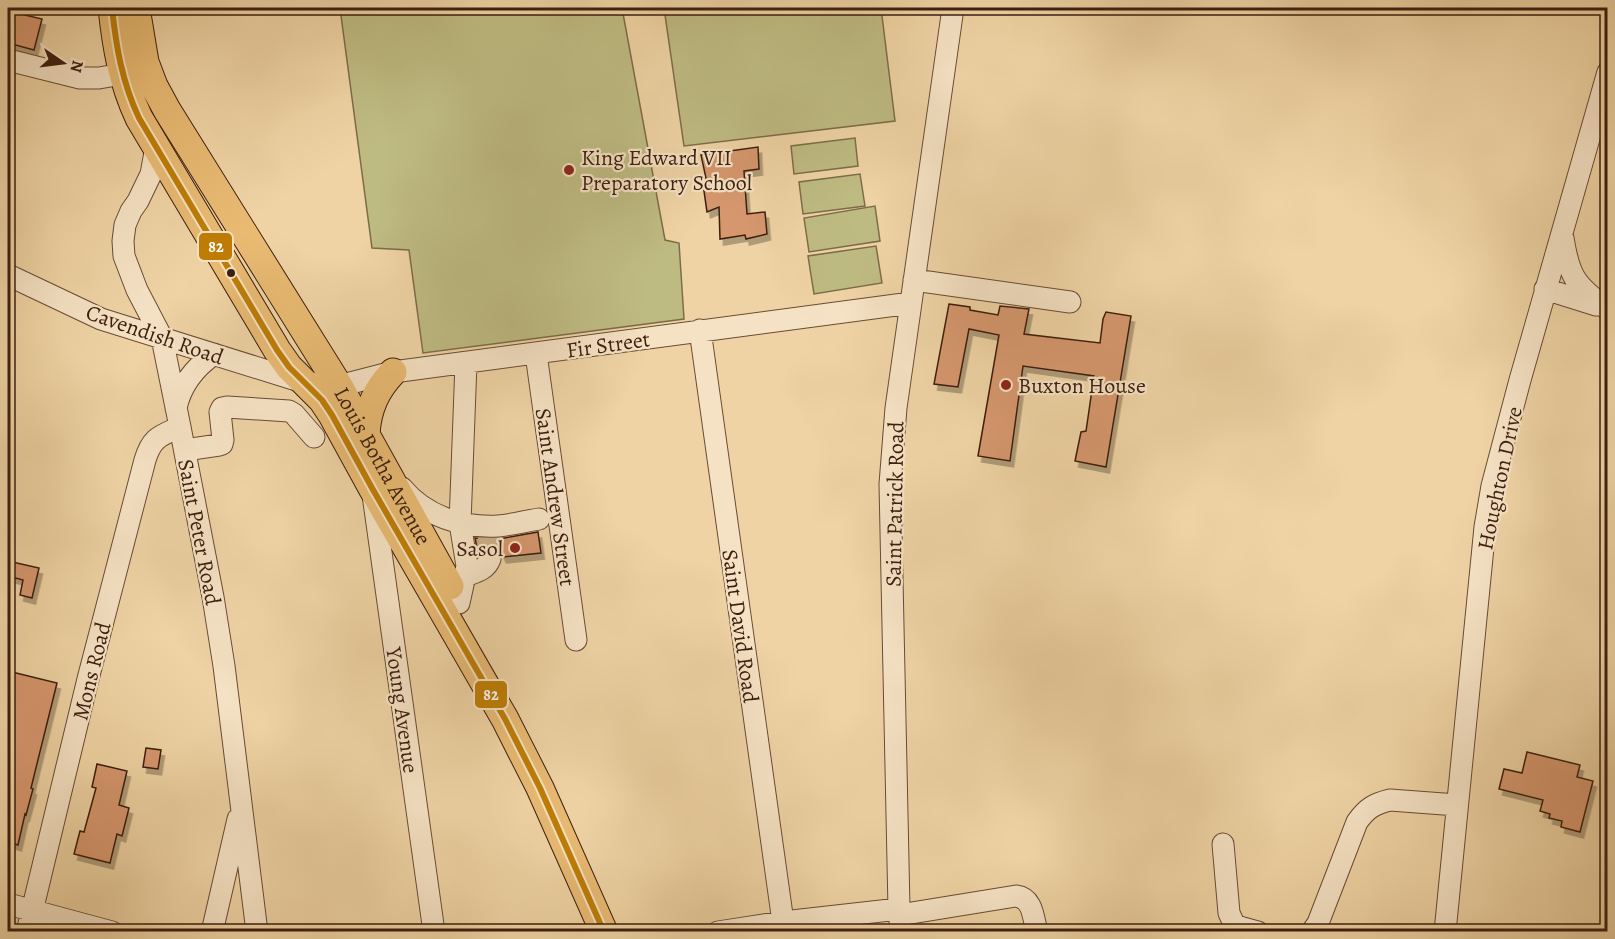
<svg xmlns="http://www.w3.org/2000/svg" width="1615" height="939" viewBox="0 0 1615 939" font-family="Alegreya,serif">
	<style>
		.green { fill: #bebb82; stroke: #7d6c48; stroke-width: 1.5 }
		.building { fill: #d6976e; stroke: #3c1e0f; stroke-width: 1.5; filter: url(#shadow) }
		.lines { fill: none; stroke-linecap: round; stroke-linejoin: round }
		.minor-tunnel { stroke: #cbaf86; stroke-width: 21; stroke-dasharray: 21 10; stroke-linecap: butt }
		.minor-casing { stroke: #694b34; stroke-width: 23 }
		.major-casing { stroke: #3c1e0f; stroke-width: 29 }
		.minor { stroke: #f5e2c4; stroke-width: 21 }
		.major { stroke: #e8ba72; stroke-width: 27 }
		.bus-1-casing { stroke: #f5e2c4; stroke-width: 10 }
		.bus-1 { stroke: #bf7d04; stroke-width: 6 }
		.poi-dot { fill: #8f2418; stroke: #f5e2c4; stroke-width: 2 }
		.bus-dot { fill: #3c1e0f; stroke: #f5e2c4; stroke-width: 2 }
		.labels { text-anchor: middle; stroke-width: 4.5; stroke-linejoin: round; paint-order: stroke }
		.poi-label { font-size: 22px; fill: #3c1e0f; stroke: #f5e2c4; text-anchor: start }
		.street-label { font-size: 22px; fill: #3c1e0f; stroke: #f5e2c4 }
		.line-badge { stroke: #f5e2c4; stroke-width: 2 }
		.badge-label { font-size: 16px; text-anchor: middle; font-weight: bold; fill: #fff }
	</style>
	<defs>
		<filter id="shadow"><feDropShadow dx="3.5" dy="6" stdDeviation="0" flood-color="#0004"/></filter>
	</defs>
	<rect width="100%" height="100%" fill="#efd3a4"/>
	<filter id="stains"><feTurbulence type="fractalNoise" baseFrequency=".00333" numOctaves="4"/><feColorMatrix values="0 0 0 0 .2 0 0 0 0 .09 0 0 0 0 .02 0 0 0 .5 -.17"/></filter>
	<radialGradient id="worn" r=".72"><stop offset=".6" stop-color="#630" stop-opacity="0"/><stop offset="1" stop-color="#630" stop-opacity=".3"/></radialGradient>
	<!-- green -->
	<path class="green" d="M340,8H622L665,240L679,243L684,319L423,353L409,250L372,248Z
		M664,8H881L895,121L684,146Z
		M855,138L858,166L794,174L791,146Z
		M860,174L865,206L803,214L799,182Z
		M875,206L880,241L809,252L804,218Z
		M876,246L882,283L814,294L808,256Z"/>
	<!-- building -->
	<path class="building" d="M8,11L42,19L34,50L8,43Z
		M758,147L759,169L744,171L747,214L765,212L767,234L746,239L745,235L720,239L719,207L707,212L703,184L707,183L701,155Z
		M949,304L970,307V310L998,315L1000,306L1029,309L1024,334L1100,343L1103,319L1106,312L1131,316L1106,467L1075,461L1081,432L1086,431L1094,376L1023,366L1010,461L978,456L999,335L969,329L958,387L934,384Z
		M538,532L541,553L503,557L500,551L496,548L490,546L482,549L478,554L475,538L499,539Z
		M8,561L39,568L32,598L20,595L23,580L8,576Z
		M12,672L57,683L31,788L33,789L26,815L25,814L18,845L8,842V755L11,738L8,737V692Z
		M146,748L161,750L158,769L143,767Z
		M1527,752L1580,765L1577,777L1593,781L1580,832L1561,827L1562,821L1549,818L1550,814L1540,811L1543,800L1499,789L1504,769L1522,773Z
		M97,764L127,771L119,805L129,808L122,836L117,834L110,863L74,854L80,831L84,832L96,788L92,787Z"/>
	<g class="lines">
		<!-- minor-tunnel -->
		<path class="minor-tunnel" d="M488,534L490,559"/>
		<!-- minor casing -->
		<g class="minor-casing">
			<path id="minor" d="M8,60L80,78H99L122,74
				M156,147L151,174L138,201L131,211L125,225L123,241L124,256L137,290L162,338L180,427L213,597L224,666L257,932
				M1563,238C1569,276 1575,285 1606,308
				M8,275L101,319L306,383L339,386L393,372L911,303
				M914,280L1070,302
				M1545,289L1596,305
				M700,330L783,922
				M536,354L576,640
				M176,408C181,385 194,368 214,354
				M185,450L219,445L222,444L223,440L220,412L222,408L227,407L289,411L294,414L314,437
				M402,488C425,516 462,528 498,526C511,525 526,521 539,519
				M373,495L434,932
				M465,576C476,572 486,570 490,559
				M459,603L467,566L460,523L466,363
				M1223,844L1229,913L1234,924L1240,927L1258,932
				M8,904L112,932
				M899,915L1016,896C1033,898 1033,917 1037,932
				M27,932L88,679L145,460C152,437 160,436 180,427
				M212,932L238,819
				M718,932L783,922L899,909
				M901,932L899,909L890,484L896,408L953,8
				M1312,932L1318,923L1357,822C1367,808 1374,804 1390,800L1457,805
				M1445,932L1485,527L1492,486L1520,380L1608,72"/>
		</g>
		<!-- major casing -->
		<g class="major-casing">
			<g id="major">
				<path d="M112,8C116,46 122,82 139,118L277,350L289,367L322,400L332,415L372,488L505,719L540,788L604,932"/>
				<path id="s1" d="M136,8L145,62L154,86L167,110L339,386L450,586"/>
				<path d="M366,433C368,408 376,390 393,372"/>
			</g>
		</g>
		<!-- minor -->
		<use href="#minor" class="minor"/>
		<!-- major -->
		<use href="#major" class="major"/>
		<!-- bus-1 casing -->
		<g class="bus-1-casing">
			<path id="bus-1" d="M112,8C116,46 122,82 139,118L277,350L289,367L322,400L332,415L372,488L505,719L540,788L604,932"/>
		</g>
		<!-- bus-1 -->
		<use href="#bus-1" class="bus-1"/>
	</g>
	<!-- markers -->
	<g class="poi-dot">
		<circle cx="569" cy="170" r="6"/>
		<circle cx="1006" cy="385" r="6"/>
		<circle cx="515" cy="548" r="6"/>
	</g>
	<circle class="bus-dot" cx="231" cy="273" r="5"/>
	<g class="labels">
		<!-- poi labels -->
		<g class="poi-label">
			<text x="581" y="165">King Edward VII<tspan x="581" dy="25">Preparatory School</tspan></text>
			<text x="1018" y="393">Buxton House</text>
			<text x="503" y="556" text-anchor="end">Sasol</text>
		</g>
		<!-- street labels -->
		<g class="street-label">
			<text transform="translate(155 334) rotate(19)" y="8">Cavendish Road</text>
			<text transform="translate(608 344) rotate(-8)" y="8">Fir Street</text>
			<text dy="8" stroke="none"><textPath href="#s1" startOffset="524">Louis Botha Avenue</textPath></text>
			<text transform="translate(1499 478) rotate(-78)" y="8">Houghton Drive</text>
			<text transform="translate(556 497) rotate(82)" y="8">Saint Andrew Street</text>
			<text transform="translate(894 504) rotate(-89)" y="8">Saint Patrick Road</text>
			<text transform="translate(200 532) rotate(79)" y="8">Saint Peter Road</text>
			<text transform="translate(741 626) rotate(82)" y="8">Saint David Road</text>
			<text transform="translate(91 671) rotate(-76)" y="8">Mons Road</text>
			<text transform="translate(403 710) rotate(82)" y="8">Young Avenue</text>
		</g>
	</g>
	<g class="line-badge">
		<rect x="198" y="232" width="35" height="29" rx="6" fill="#bf7d04"/>
		<rect x="474" y="680" width="34" height="29" rx="6" fill="#bf7d04"/>
	</g>
	<g class="badge-label">
		<text x="216" y="252">82</text>
		<text x="491" y="700">82</text>
	</g>
	<!-- margin -->
	<rect width="1615" height="939" fill="none" stroke="#efd3a4" stroke-width="30"/>
	<rect x="9" y="9" width="1597" height="921" fill="none" stroke="#3c1e0f" stroke-width="3"/>
	<rect x="15" y="15" width="1585" height="909" fill="none" stroke="#3c1e0f" stroke-width="1.5"/>
	<!-- north arrow -->
	<g transform="translate(63 63) rotate(104)" stroke="#f5e2c4" stroke-width="4.5" paint-order="stroke">
	<path d="M0-4.5L10 22L0 15L-10 22Z" fill="#3c1e0f"/>
	<text y="-9" font-size="16" font-weight="bold" text-anchor="middle" fill="#3c1e0f">N</text>
	</g>
	<rect width="100%" height="100%" filter="url(#stains)"/>
	<rect width="100%" height="100%" fill="url(#worn)"/>
</svg>
